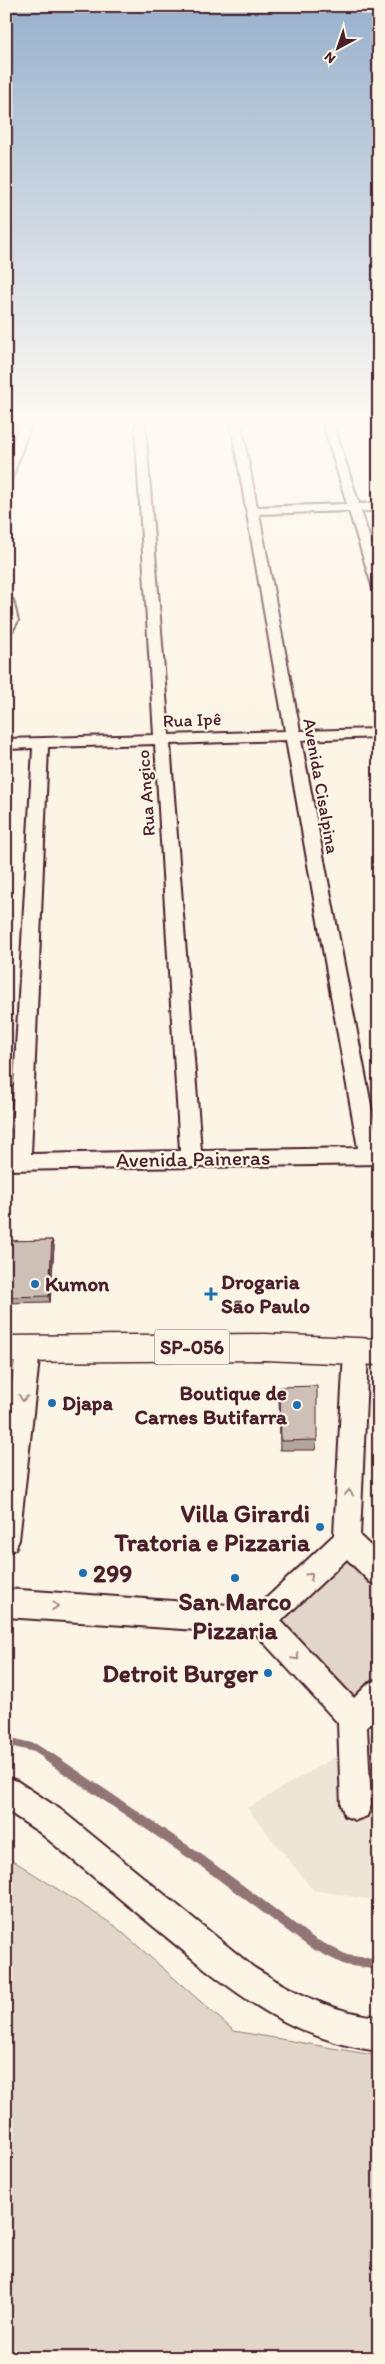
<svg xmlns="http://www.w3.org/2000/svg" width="385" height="2364" viewBox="0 0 385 2364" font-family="Itim,sans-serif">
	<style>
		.built { fill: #eee5d7 }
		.green { fill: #e2d5ca; stroke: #967a7a }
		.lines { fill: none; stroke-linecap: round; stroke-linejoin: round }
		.stream-far1 { stroke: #917474; stroke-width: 8 }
		.stream { stroke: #917474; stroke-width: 10 }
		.street-casing { stroke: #4a1f2b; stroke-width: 4 }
		.primary-casing { stroke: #4a1f2b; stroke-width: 3 }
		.street { fill: #fcf5e5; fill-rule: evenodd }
		.primary { fill: #fcf5e5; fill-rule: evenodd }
		.wall { fill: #b2a59d; stroke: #4a1f2b }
		.shaded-wall { fill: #918680; stroke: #4a1f2b }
		.building { fill: #cfc0b7; stroke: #4a1f2b }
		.oneway { stroke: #a38a88 }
		.poi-dot { fill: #1f6fb2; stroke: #fcf5e5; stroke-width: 2 }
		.labels { text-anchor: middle; stroke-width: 4.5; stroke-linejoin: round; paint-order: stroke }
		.far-street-label { font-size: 18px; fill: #4a1f2b; stroke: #fcf5e5 }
		.shield { fill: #fcf5e5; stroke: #7f5f63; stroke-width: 1 }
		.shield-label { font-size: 20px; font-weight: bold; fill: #4a1f2b }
		.street-label { font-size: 21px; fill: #4a1f2b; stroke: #fcf5e5 }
		.poi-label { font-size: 21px; font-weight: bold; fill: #4a1f2b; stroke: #fcf5e5; text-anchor: start }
		.near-poi-label { font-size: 25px; font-weight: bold; fill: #4a1f2b; stroke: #fcf5e5; text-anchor: end }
	</style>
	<rect width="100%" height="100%" fill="#fcf5e5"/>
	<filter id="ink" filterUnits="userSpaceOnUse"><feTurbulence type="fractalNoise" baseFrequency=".02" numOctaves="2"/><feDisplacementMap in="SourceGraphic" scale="10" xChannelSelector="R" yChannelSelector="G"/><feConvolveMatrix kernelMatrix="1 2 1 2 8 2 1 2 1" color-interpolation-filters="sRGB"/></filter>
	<g filter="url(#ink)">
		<!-- built -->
		<path class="built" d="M372,1463L379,1464V1563L373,1558Z
			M379,1731V1901L313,1890L247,1808Z"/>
		<!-- green -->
		<path class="green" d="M348,1553L379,1584V1679L353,1706L274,1623Z
			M6,1856L115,1926L234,2031L379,2056V2358H6Z"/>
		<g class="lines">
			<!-- stream-far1 -->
			<path class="stream-far1" d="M6,1741L35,1748L49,1757"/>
			<!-- stream -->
			<path class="stream" d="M47,1756L202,1861L312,1943L346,1960L379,1965"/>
			<!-- street casing -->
			<g class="street-casing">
				<path id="street" d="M21,423H31L12,478L6,481V462Z
					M135,423H145L169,735L285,731L231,423H241L257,507L347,504L323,423H333L359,504L379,503V511H361L379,568V593L373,589L349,511L259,514L300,731L379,729V737L301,740L379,1147V1164L6,1170V1154H10L33,748L6,749V739L154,735ZM286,740L358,1148L201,1151L170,744ZM155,744L180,1151L31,1154L48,747Z
					M6,596L13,600L18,621L11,633L6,634Z
					M28,1340L36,1343L40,1350L19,1540L15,1549L6,1553V1431L16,1350L20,1343Z
					M356,1342L364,1345L368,1352L360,1536L379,1554V1586L370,1582L347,1559L281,1621L354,1698L369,1683L379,1679V1714L367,1727L371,1805L367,1816L356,1820L345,1816L341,1805L338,1723L256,1634L6,1617V1589L257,1607L334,1535L344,1352L348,1345Z
					M6,1777L17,1781L61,1810L253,1967C293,1992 331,2012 379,2017V2051C288,2040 227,1987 159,1931C119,1898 79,1865 39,1832L6,1810Z"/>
			</g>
			<!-- primary casing -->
			<g class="primary-casing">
				<path id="primary" d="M265,1334L379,1339V1365L265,1360L6,1362V1336Z"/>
			</g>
			<!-- street -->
			<use href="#street" class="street"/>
			<!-- primary -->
			<use href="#primary" class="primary"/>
		</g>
		<!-- wall -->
		<path class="wall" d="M52,1240L54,1246L50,1302L6,1303V1241Z
			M280,1387L317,1440L315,1450H280L279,1397Z"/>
		<!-- shaded-wall -->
		<path class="shaded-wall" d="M52,1240L54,1246L50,1302L49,1296Z"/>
		<!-- building -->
		<path class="building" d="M52,1240L49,1296L6,1297V1241Z
			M317,1386V1440L281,1441L280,1387Z"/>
		<!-- one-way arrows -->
		<defs><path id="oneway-chevron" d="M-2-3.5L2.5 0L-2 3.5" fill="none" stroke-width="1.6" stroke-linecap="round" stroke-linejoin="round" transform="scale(1.25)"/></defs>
		<g class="oneway">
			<use href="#oneway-chevron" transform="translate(23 1398) rotate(97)"/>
			<use href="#oneway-chevron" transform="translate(349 1493) rotate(-87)"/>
			<use href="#oneway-chevron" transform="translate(310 1576) rotate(-43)"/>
			<use href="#oneway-chevron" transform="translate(55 1606) rotate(4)"/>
			<use href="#oneway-chevron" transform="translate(296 1657) rotate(47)"/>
		</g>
	</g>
	<!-- sky -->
	<linearGradient id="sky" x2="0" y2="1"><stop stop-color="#98b1cd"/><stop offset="0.56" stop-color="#fefaf3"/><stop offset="1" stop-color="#fefaf3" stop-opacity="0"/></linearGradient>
	<rect width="385" height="754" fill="url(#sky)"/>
	<!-- markers -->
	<g class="poi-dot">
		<circle cx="35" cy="1284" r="5"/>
		<path d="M208.5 1286.5h5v5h5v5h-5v5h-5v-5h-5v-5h5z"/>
		<circle cx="52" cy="1403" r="5"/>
		<circle cx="297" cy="1405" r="5"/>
		<circle cx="320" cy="1527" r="5"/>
		<circle cx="83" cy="1573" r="5"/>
		<circle cx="235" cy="1578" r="5"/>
		<circle cx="268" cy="1673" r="5"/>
	</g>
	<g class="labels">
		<!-- far-street labels -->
		<g class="far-street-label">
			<text transform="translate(192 720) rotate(-2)" y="6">Rua Ipê</text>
			<text transform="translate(321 786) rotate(80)" y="6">Avenida Cisalpina</text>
			<text transform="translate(146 793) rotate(-94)" y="6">Rua Angico</text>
		</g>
		<!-- shield labels -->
		<rect class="shield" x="154.5" y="1329.5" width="75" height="35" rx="4"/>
		<g class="shield-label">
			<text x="192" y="1354">SP-056</text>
		</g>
		<!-- street labels -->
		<g class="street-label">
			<text transform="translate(193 1159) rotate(-1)" y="7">Avenida Paineras</text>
		</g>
		<!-- poi labels -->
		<g class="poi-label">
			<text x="221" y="1289">Drogaria<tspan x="221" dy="24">São Paulo</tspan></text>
			<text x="45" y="1291">Kumon</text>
			<text x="287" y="1400" text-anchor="end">Boutique de<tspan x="287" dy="24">Carnes Butifarra</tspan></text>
			<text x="62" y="1410">Djapa</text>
		</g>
		<!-- near-poi labels -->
		<g class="near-poi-label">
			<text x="310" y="1522">Villa Girardi<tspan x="310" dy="29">Tratoria e Pizzaria</tspan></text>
			<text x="93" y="1582" text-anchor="start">299</text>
			<text x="235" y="1610" text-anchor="middle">San Marco<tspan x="235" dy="29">Pizzaria</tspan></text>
			<text x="258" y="1682">Detroit Burger</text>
		</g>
	</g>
	<!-- margin -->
	<rect width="385" height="2364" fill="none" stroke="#fcf5e5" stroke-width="25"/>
	<rect x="12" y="12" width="360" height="2339" fill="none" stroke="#4a1f2b" stroke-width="2" filter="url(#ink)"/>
	<!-- north arrow -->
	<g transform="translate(338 48) rotate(220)" stroke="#fcf5e5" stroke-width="4" paint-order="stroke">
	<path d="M0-4L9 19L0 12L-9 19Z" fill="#4a1f2b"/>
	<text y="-8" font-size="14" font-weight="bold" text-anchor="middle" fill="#4a1f2b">N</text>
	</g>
</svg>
